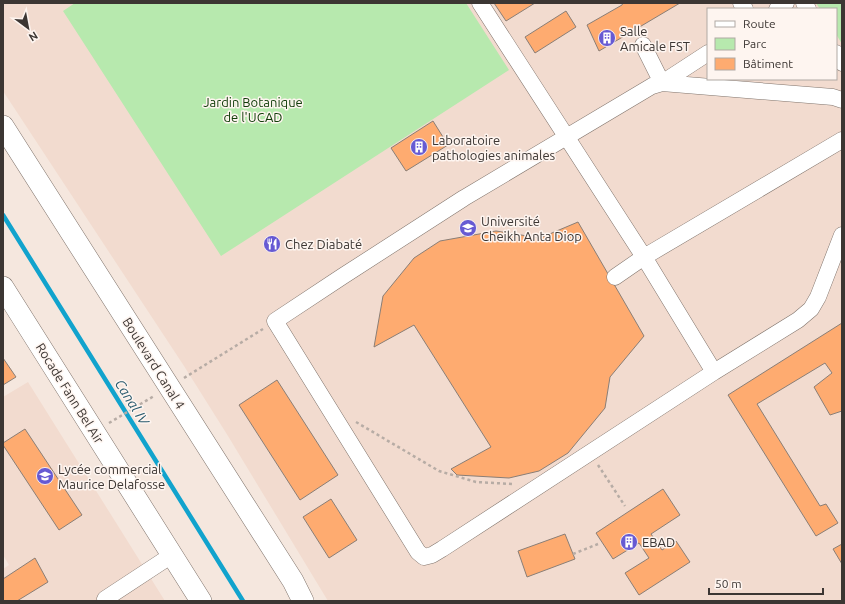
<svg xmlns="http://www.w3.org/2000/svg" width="845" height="604" viewBox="0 0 845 604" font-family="Ubuntu,sans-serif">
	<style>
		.education { fill: #f2dbcf; fill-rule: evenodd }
		.green { fill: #b7e9ae }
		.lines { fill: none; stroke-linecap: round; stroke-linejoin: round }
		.stream { stroke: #11a3cd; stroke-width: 4.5 }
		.building { fill: #feab70; stroke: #8a7e76 }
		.minor-casing { stroke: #80746c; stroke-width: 17 }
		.major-casing { stroke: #80746c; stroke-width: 22 }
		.path { stroke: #b7aca5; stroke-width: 2.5; stroke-dasharray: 3 3; stroke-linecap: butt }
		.minor { stroke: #fff; stroke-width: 16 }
		.major { stroke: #fff; stroke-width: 21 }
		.labels { text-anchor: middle; stroke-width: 3; stroke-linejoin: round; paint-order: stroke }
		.poi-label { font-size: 13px; fill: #3c3633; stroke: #fef5f0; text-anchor: start }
		.park-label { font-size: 13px; fill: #103c08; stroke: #fef5f0 }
		.street-label { font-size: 13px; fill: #3c3633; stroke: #fef5f0 }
		.water-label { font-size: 14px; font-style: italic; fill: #295b6e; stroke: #fef5f0 }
	</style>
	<rect width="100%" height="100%" fill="#f5e7de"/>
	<!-- education -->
	<path class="education" d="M3,3H842V601H328L228,436L184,366L3,91ZM708,9H836V79H708Z
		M28,382L165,601H3V569L9,565L3,555V397Z"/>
	<!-- green -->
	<path class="green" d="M75,3H466L509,70L221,256L63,11Z
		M816,3H842V44L836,34V9H820Z"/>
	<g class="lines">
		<!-- stream -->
		<path class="stream" d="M3,215L243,601"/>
	</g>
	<!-- building -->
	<path class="building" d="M494,3H535L506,21Z
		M623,3H680L599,51L587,25L622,5Z
		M566,11L576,27L535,53L525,37Z
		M433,121L448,145L406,171L391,148Z
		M578,222L644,336L610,377L605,408L568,453L539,471L509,478L457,475L451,469L491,447L414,325L374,347L383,296L414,258L440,241L496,231L540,238Z
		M842,323V411L830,415L814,387L832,373L825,363L757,404L820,506L826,504L838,523L816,536L728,395Z
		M3,358L16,377L3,385Z
		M277,380L338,475L300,500L239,405Z
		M25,429L82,515L59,530L3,445V443Z
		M663,489L680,515L651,534L662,550L676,541L690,562L639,595L625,573L649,558L639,543L613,559L596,533Z
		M331,499L357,540L329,558L303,517Z
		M565,534L575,559L527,577L518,551Z
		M842,544V564L833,549Z
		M35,558L48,582L17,601H3V579Z"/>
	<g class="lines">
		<!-- minor casing -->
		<g class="minor-casing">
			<path id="minor" d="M480,3L644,257L714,372
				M741,3L745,9
				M804,3L808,9
				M777,9L786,3
				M643,45L662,83L708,53
				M836,53L842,63
				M842,100L833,97L662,83L652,86L464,198L343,276L275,321L418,552L424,557L432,555L442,549L714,372L798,320L811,309L818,297L842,235
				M615,277L644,257L842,140
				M105,599L172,555"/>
		</g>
		<!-- major casing -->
		<g class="major-casing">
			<path id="major" d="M3,126L293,581L303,601
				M3,287L201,601"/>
		</g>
		<!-- path -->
		<path class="path" d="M184,378L263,329
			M356,422L439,471L476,482L512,484
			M109,423L154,396
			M598,465L625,506
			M573,554L598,544"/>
		<!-- minor -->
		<use href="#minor" class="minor"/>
		<!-- major -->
		<use href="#major" class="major"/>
	</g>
	<!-- icons -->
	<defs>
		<g id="building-disc" transform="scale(0.9)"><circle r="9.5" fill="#665ad3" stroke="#fef5f0"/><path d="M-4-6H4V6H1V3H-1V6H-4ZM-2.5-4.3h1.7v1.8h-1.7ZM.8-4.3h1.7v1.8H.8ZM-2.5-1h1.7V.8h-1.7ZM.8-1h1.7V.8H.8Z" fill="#fff"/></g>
		<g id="university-disc" transform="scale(0.9)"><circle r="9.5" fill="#665ad3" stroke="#fef5f0"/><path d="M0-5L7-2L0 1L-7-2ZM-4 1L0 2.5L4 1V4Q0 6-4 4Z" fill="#fff"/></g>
		<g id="restaurant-disc" transform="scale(0.9)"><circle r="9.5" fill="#665ad3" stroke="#fef5f0"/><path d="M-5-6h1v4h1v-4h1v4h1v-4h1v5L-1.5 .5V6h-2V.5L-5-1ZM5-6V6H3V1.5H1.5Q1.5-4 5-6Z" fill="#fff"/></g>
		<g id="school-disc" transform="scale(0.9)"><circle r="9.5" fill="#665ad3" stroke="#fef5f0"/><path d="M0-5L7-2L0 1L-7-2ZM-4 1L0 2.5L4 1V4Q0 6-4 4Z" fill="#fff"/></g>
	</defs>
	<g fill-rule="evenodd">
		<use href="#building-disc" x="607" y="38"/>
		<use href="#building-disc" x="419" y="147"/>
		<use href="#university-disc" x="468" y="228"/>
		<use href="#restaurant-disc" x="272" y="244"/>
		<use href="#school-disc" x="45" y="476"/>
		<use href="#building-disc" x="629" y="542"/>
	</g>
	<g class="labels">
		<!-- poi labels -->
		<g class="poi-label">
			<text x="620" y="36">Salle<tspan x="620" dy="15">Amicale FST</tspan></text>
			<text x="432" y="145">Laboratoire<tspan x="432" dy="15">pathologies animales</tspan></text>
			<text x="481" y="226">Université<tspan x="481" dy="15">Cheikh Anta Diop</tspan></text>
			<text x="285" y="249">Chez Diabaté</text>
			<text x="58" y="474">Lycée commercial<tspan x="58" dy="15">Maurice Delafosse</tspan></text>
			<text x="642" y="547">EBAD</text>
		</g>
		<!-- park labels -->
		<g class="park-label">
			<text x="253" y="107">Jardin Botanique<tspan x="253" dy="15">de l'UCAD</tspan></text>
		</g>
		<!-- street labels -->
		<g class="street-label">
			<text transform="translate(154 363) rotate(58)" y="5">Boulevard Canal 4</text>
			<text transform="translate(70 393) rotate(58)" y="5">Rocade Fann Bel Air</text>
		</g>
		<!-- water labels -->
		<g class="water-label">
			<text transform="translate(132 402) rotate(58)" y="5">Canal IV</text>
		</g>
	</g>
	<!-- border -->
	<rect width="845" height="604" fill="none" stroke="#3c3633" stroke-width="8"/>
	<!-- legend -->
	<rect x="707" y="8" width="130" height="72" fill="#fef5f0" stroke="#b0a9a4"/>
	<rect x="715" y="21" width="20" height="6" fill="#ffffff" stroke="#b0a9a4"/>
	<text x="743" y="28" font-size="12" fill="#3c3633">Route</text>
	<rect x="715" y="38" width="20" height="12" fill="#b7e9ae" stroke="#b0a9a4"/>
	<text x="743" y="48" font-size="12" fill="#3c3633">Parc</text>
	<rect x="715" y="58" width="20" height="12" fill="#feab70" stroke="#b0a9a4"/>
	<text x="743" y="68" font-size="12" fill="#3c3633">Bâtiment</text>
	<!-- north arrow -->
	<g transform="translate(28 28) rotate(148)" stroke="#fef5f0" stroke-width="3" paint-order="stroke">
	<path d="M0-3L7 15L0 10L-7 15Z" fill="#3c3633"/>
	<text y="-6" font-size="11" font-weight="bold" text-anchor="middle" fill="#3c3633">N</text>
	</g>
	<!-- scale -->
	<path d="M709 588v6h114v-6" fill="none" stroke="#3c3633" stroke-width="2"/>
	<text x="715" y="588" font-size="12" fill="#3c3633" stroke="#fef5f0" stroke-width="3" paint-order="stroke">50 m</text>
</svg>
